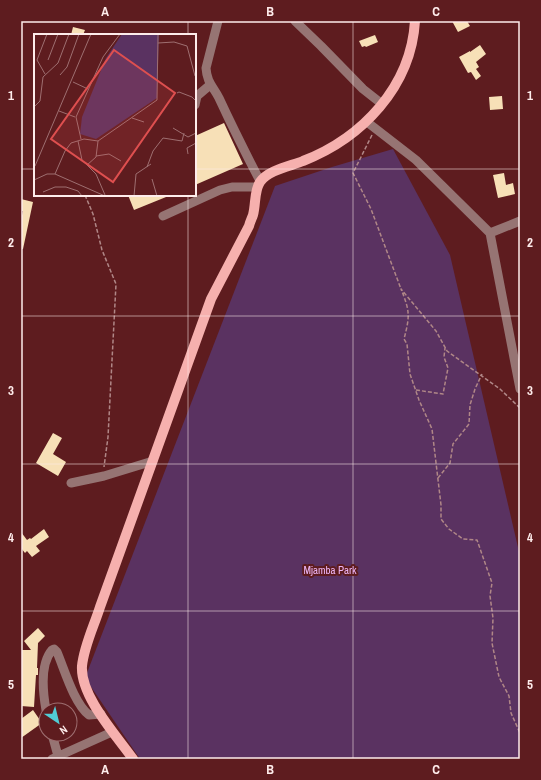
<svg xmlns="http://www.w3.org/2000/svg" width="541" height="780" viewBox="0 0 541 780" font-family="'Archivo Narrow',sans-serif">
	<style>
		.green { fill: #5a3261 }
		.building { fill: #f7e0b7 }
		.lines { fill: none; stroke-linecap: round; stroke-linejoin: round }
		.path { stroke: #b08787; stroke-width: 1.5; stroke-dasharray: 4 2; stroke-linecap: butt }
		.minor { stroke: #967473; stroke-width: 9 }
		.major { stroke: #f6b0ae; stroke-width: 10 }
		.grid { fill: none; stroke: #feeceb; stroke-width: 1; stroke-opacity: 0.55 }
		.labels { text-anchor: middle; stroke-width: 4; stroke-linejoin: round; paint-order: stroke }
		.park-label { font-size: 11px; fill: #eeb6f7; stroke: #5e1c1f }
		.inset-road { fill: none; stroke: #9e6f71; stroke-width: 1 }
		.view { fill: #de4f4f; fill-opacity: 0.15; stroke: #de4f4f; stroke-width: 2 }
		.inset-edge { fill: none; stroke: #feeceb; stroke-width: 2 }
		.neatline { fill: none; stroke: #feeceb; stroke-width: 1.5 }
		.grid-label { font-size: 13px; text-anchor: middle; font-weight: bold; fill: #feeceb }
	</style>
	<rect width="100%" height="100%" fill="#5e1c1f"/>
	<!-- green -->
	<path class="green" d="M393,149L450,255L520,556V759H140L85,678L275,186L332,167Z"/>
	<!-- building -->
	<path class="building" d="M452,21H467L470,26L458,32Z
		M73,27L85,30L83,35H71Z
		M375,35L378,42L366,47L365,46L362,47L359,41Z
		M480,45L486,54L476,62L479,67L476,69L481,76L476,80L471,72L468,73L459,57L470,51V52Z
		M502,96L503,109L490,110L489,97Z
		M224,123L243,164L195,185V136Z
		M504,173L506,185L513,183L515,194L498,198L493,175Z
		M128,195H171L134,210Z
		M21,199L33,202L23,249H21V220L23,211H21Z
		M53,433L62,438L53,454L66,462L58,476L36,463Z
		M44,529L49,537L36,546L40,551L32,557L27,551L25,553L21,548V532L27,540L30,538L31,539Z
		M38,628L45,636L38,643L37,668H38V675H36L34,707L21,706V650H31L24,641Z
		M33,710L42,723L21,738V719Z"/>
	<g class="lines">
		<!-- path -->
		<path class="path" d="M372,135L353,173L371,209L401,289
			M85,195L93,214L102,250L116,284L108,437L104,467
			M416,390L443,394L448,368L444,357L445,348
			M520,408L500,389L447,351L436,331L401,289C410,311 410,316 404,339L407,344L410,374L419,400L432,429L441,505V519L449,529L463,539L477,540L492,583L490,596L493,618L492,643L499,677L509,696L511,713L520,733
			M438,478L450,463L453,444L469,424L470,405L475,389L482,374"/>
		<!-- minor -->
		<path class="minor" d="M218,21L206,68C207,83 213,86 219,98C232,126 246,154 260,181
			M295,21L321,46L363,89L382,104
			M195,105L197,96L210,85
			M367,122L416,160L490,233L520,389
			M163,216L220,190L232,187H258
			M490,233L520,221
			M71,483L104,476L153,461
			M46,710C43,693 40,664 52,650L54,649L57,652C65,671 74,703 89,715L101,714
			M52,734L58,756
			M52,759L112,732"/>
		<!-- major -->
		<path class="major" d="M133,759C116,735 80,696 82,666C84,646 94,626 100,607L211,299L249,226C250,222 252,218 253,215C256,204 254,191 260,182C268,170 291,166 303,161C362,138 411,87 415,21"/>
	</g>
	<!-- grid -->
	<path class="grid" d="M188,21V35M353,21V759M21,169H35M195,169H520M188,195V759M21,316H520M21,464H520M21,611H520"/>
	<g class="labels">
		<!-- park labels -->
		<g class="park-label">
			<text x="330" y="574">Mjamba Park</text>
		</g>
	</g>
	<!-- overview -->
	<g transform="translate(34 34)">
		<rect width="162" height="162" fill="#5e1c1f"/>
		<path d="M88,0H125L123,64L62,105L46,100L48,83L72,24Z" fill="#5a3261"/>
		<path class="inset-road" d="M124,9L140,8L153,12L161,42M14,26L24,0M11,40L3,26L13,0M26,41L33,33L45,0M39,48L54,55M143,59L145,58L158,63L162,67M0,73L6,67L9,43L24,29L35,0M25,77L41,83M98,84L110,88M139,94L154,103L162,99M47,105L42,83L69,23L86,0M44,107L48,126L62,140L71,161M154,120L153,114L162,109M62,122L75,120L87,127M53,131L62,123L64,107M1,132L57,0M113,133L119,117L129,104L148,107L150,99M21,140L31,117L37,109L50,105L64,107L123,66L124,0M118,145L123,162M0,146L13,140H21L71,162M9,158L21,153H32L44,157L48,162M100,162L102,140L117,130"/>
		<path class="view" d="M80,16L141,59L79,148L17,105Z"/>
		<rect width="162" height="162" class="inset-edge"/>
	</g>
	<!-- border -->
	<rect width="541" height="780" fill="none" stroke="#5e1c1f" stroke-width="44"/>
	<!-- north arrow -->
	<g transform="translate(58 722) rotate(145)"><circle r="19" fill="#5e1c1f" stroke="#9e6f71"/>
	<path d="M0-3L7 15L0 10L-7 15Z" fill="#51ccd4"/>
	<text y="-6" font-size="11" font-weight="bold" text-anchor="middle" fill="#feeceb">N</text>
	</g>
	<rect x="22" y="22" width="497" height="736" class="neatline"/>
	<g class="grid-label">
		<text x="105" y="16">A</text>
		<text x="270" y="16">B</text>
		<text x="436" y="16">C</text>
		<text x="11" y="100">1</text>
		<text x="530" y="100">1</text>
		<text x="11" y="247">2</text>
		<text x="530" y="247">2</text>
		<text x="11" y="395">3</text>
		<text x="530" y="395">3</text>
		<text x="11" y="542">4</text>
		<text x="530" y="542">4</text>
		<text x="11" y="689">5</text>
		<text x="530" y="689">5</text>
		<text x="105" y="774">A</text>
		<text x="270" y="774">B</text>
		<text x="436" y="774">C</text>
	</g>
</svg>
